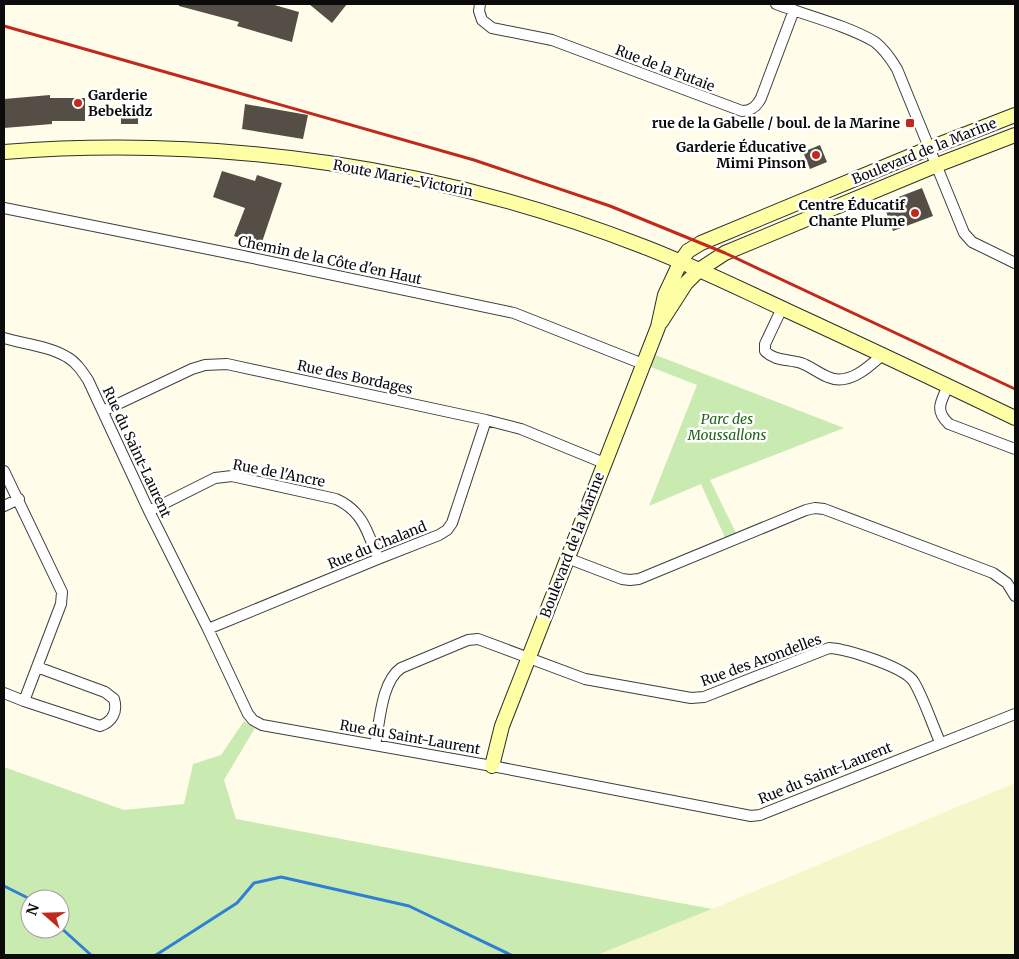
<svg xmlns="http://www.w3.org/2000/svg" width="1019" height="959" viewBox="0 0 1019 959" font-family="Merriweather,serif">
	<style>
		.farmland { fill: #f5f6c9 }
		.green { fill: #c9ebb2; fill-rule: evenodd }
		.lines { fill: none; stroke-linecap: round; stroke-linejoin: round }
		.stream { stroke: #2f7fd4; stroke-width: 3 }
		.building { fill: #554e47 }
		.street-casing { stroke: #3e3e3e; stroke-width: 12 }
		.secondary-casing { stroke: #2d2d2d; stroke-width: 16 }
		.street { stroke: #fff; stroke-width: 10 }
		.secondary { stroke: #feffa5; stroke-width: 14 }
		.rail { stroke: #c2291d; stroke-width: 3 }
		.poi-dot { fill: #c2291d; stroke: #fff; stroke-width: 2 }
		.labels { text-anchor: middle; stroke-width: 5; stroke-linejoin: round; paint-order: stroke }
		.street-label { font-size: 14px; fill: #0b0b0b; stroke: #fff }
		.poi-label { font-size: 14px; font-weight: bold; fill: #0b0b0b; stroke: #fff; text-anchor: end }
		.park-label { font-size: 14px; font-style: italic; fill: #206619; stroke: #fff }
	</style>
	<rect width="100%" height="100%" fill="#fffdea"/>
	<!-- farmland -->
	<path class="farmland" d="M1015,783V955H597L712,909Z"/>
	<!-- green -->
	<path class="green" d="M648,352L844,428L710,480L738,537L727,542L701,484L649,506L697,385L643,364Z
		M244,721L255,728L224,780L236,819L712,909L597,955H4V767L124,810L184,804L193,764L221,755ZM30,899H60V929H30Z"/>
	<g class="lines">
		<!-- stream -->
		<path class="stream" d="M4,886L30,899
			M60,927L91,955
			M156,955L237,903L254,883L281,877L409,906L511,955"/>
	</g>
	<!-- building -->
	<path class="building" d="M179,4H271L299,12L292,42L237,26L239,22L179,6Z
		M309,4H347L332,23Z
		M50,95V98H85V121H52V124L4,128V99Z
		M245,104L308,115L303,139L242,129Z
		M138,108V124H121V109Z
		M820,145L827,162L810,169L803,152Z
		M222,171L255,181L257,175L282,183L261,245L234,236L245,208L213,197Z
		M922,188L933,216L893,231L883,203Z"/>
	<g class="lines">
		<!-- street casing -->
		<g class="street-casing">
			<path id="street" d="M480,4L479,11L482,20L492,28L552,40L742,111C752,111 757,106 761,98L794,10
				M776,4C805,15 849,26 875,42C884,49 891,59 897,69L964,233L972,242L1015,263
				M4,208L243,256L514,313L643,364
				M782,308L765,344V351C774,361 788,359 801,363C810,366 818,373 828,377C848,386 868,368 882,355
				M4,338C24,344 49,346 67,357C76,362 82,371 88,380L149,511L208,629L248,714L253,720L262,725L492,766L751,816L760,815L1015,714
				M948,386C941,402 934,410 949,424L1015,449
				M103,411L192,369L205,365L227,364L486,420L521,429L604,463
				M4,471L62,592L61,604L24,701L4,693
				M4,506L19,499
				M149,511L215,478L232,476L336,499C363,511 368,533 378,559
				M567,558L622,579L630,580L639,579L806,510L815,508L824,509L993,573L1007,583L1015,596
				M208,629L378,559L439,535L447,530L452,523L486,420
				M24,701L100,726C112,722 118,712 114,699L105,692L37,667
				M375,745C380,722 381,682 401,668L468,640L478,639L585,679L691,698L704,697L829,648C847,649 905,667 914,682C924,699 932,724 940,742"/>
		</g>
		<!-- secondary casing -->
		<g class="secondary-casing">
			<path id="secondary" d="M4,152C221,135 439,167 642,246C692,265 740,289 788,311C864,346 940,382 1015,418
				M661,322L686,283L699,270L725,253L937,165L1015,135
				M492,766L502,726L658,327L665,295L681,261L688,251L701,243L930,148L1015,115"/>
		</g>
		<!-- street -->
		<use href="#street" class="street"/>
		<!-- secondary -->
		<use href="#secondary" class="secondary"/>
		<!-- rail -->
		<path class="rail" d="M4,26L474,160L610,206L725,253L1015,389"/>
	</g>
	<!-- markers -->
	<g class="poi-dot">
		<circle cx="78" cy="103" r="5"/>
		<rect x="905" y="118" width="10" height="10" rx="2.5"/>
		<circle cx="816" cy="155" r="5"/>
		<circle cx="915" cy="213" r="5"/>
	</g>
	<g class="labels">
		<!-- street labels -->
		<g class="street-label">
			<text transform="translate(665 68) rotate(21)" y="5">Rue de la Futaie</text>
			<text transform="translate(924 151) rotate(-22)" y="5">Boulevard de la Marine</text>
			<text transform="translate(403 178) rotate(11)" y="5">Route Marie-Victorin</text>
			<text transform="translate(330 260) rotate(12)" y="5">Chemin de la Côte d'en Haut</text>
			<text transform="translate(355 377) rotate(12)" y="5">Rue des Bordages</text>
			<text transform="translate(137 452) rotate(65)" y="5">Rue du Saint-Laurent</text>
			<text transform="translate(279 473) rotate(11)" y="5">Rue de l'Ancre</text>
			<text transform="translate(377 545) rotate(-22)" y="5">Rue du Chaland</text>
			<text transform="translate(572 545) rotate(-69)" y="5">Boulevard de la Marine</text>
			<text transform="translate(761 660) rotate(-20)" y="5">Rue des Arondelles</text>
			<text transform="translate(410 737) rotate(10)" y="5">Rue du Saint-Laurent</text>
			<text transform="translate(825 773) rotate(-22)" y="5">Rue du Saint-Laurent</text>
		</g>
		<!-- poi labels -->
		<g class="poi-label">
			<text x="88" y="100" text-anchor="start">Garderie<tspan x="88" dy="16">Bebekidz</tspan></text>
			<text x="900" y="128">rue de la Gabelle / boul. de la Marine</text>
			<text x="806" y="152">Garderie Éducative<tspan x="806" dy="16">Mimi Pinson</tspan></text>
			<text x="905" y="210">Centre Éducatif<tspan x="905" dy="16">Chante Plume</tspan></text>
		</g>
		<!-- park labels -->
		<g class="park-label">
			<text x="727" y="424">Parc des<tspan x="727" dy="16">Moussallons</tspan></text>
		</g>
	</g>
	<!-- border -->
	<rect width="1019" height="959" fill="none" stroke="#0b0b0b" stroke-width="10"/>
	<!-- north arrow -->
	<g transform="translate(45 914) rotate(290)"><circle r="24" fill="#ffffff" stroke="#9d9d9d"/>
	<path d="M0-4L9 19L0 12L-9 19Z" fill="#c2291d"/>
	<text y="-8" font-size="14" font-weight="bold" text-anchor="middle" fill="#0b0b0b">N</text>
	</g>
</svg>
